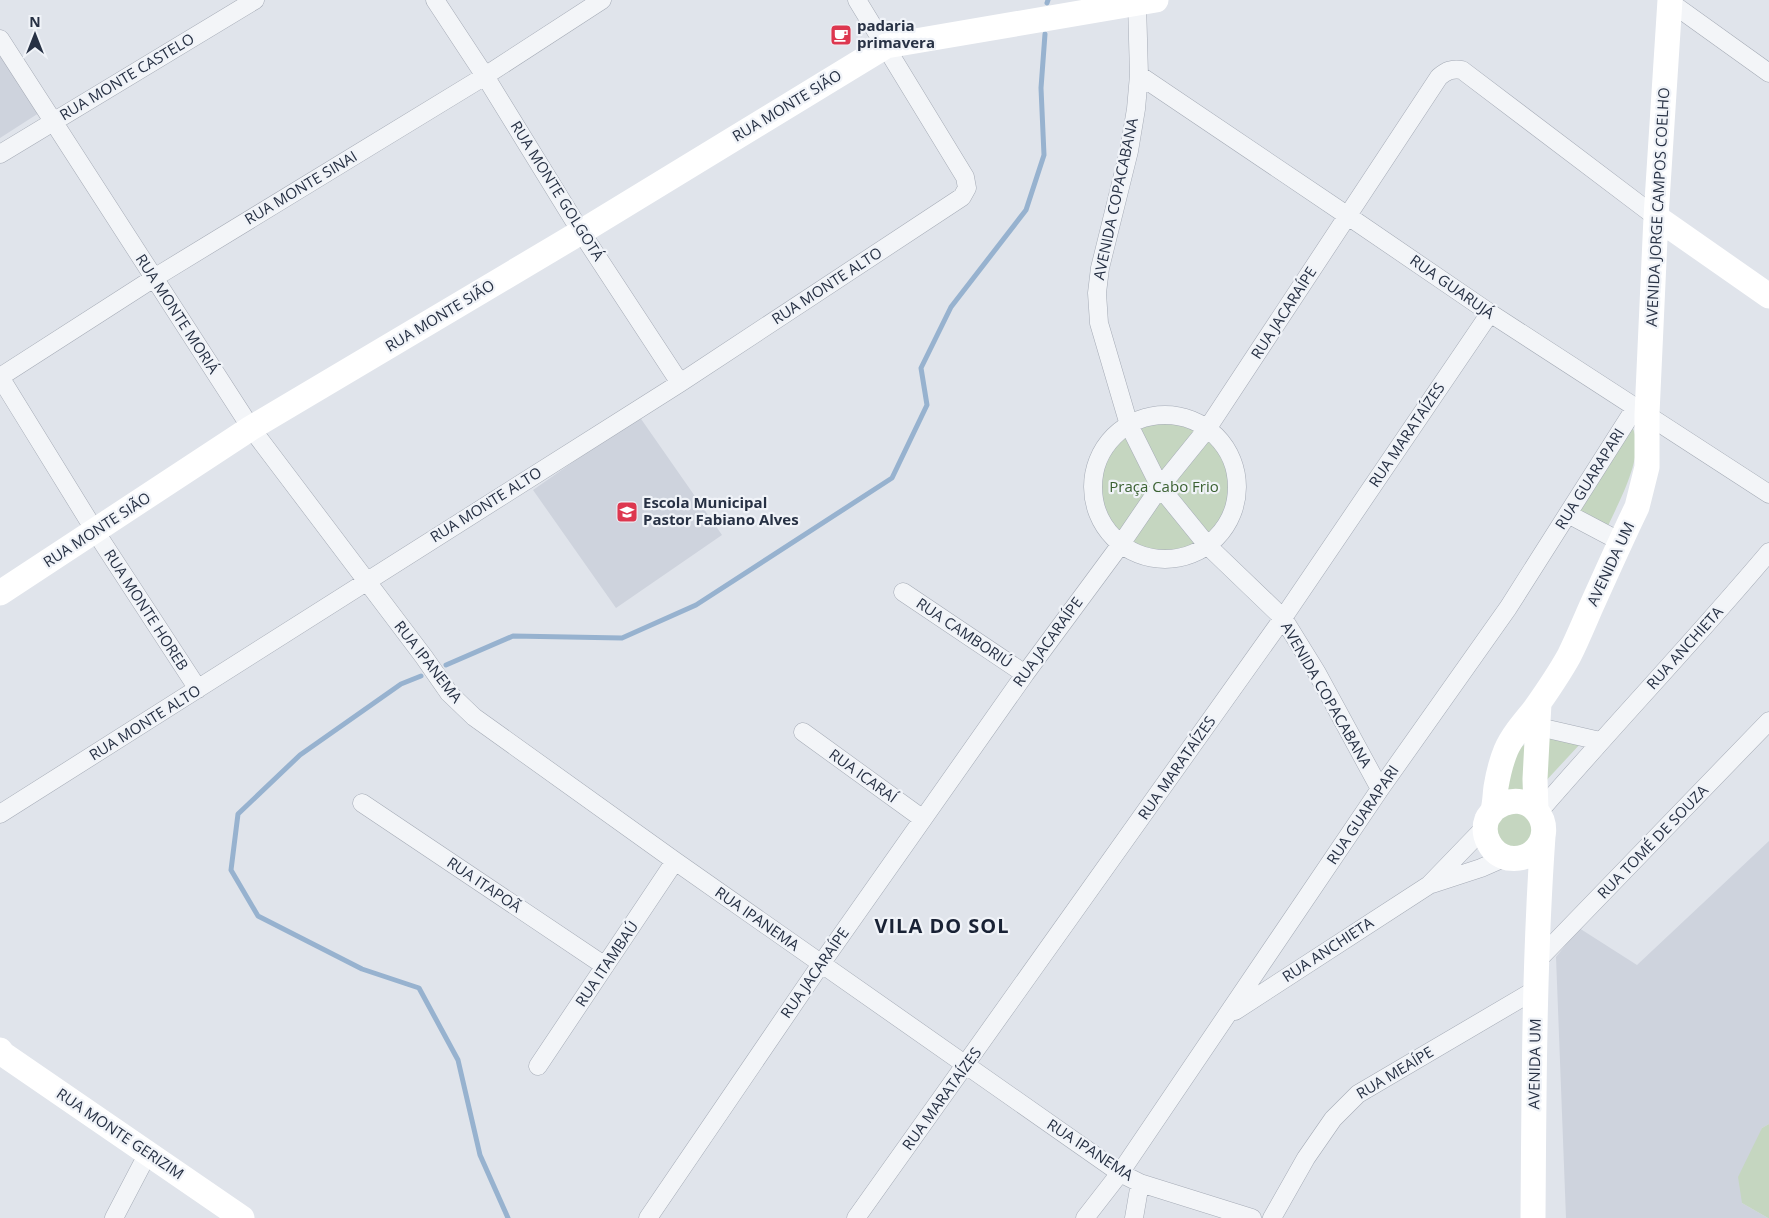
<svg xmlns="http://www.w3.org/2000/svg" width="1769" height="1218" viewBox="0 0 1769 1218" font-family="'Open Sans',sans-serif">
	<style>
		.built { fill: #ced3dd }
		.green { fill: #c5d6c0 }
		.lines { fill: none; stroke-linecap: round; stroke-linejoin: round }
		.stream { stroke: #97b2cf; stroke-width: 5 }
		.street-casing { stroke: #a5abb6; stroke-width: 19 }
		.street { stroke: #f3f5f8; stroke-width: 18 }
		.secondary { stroke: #fff; stroke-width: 25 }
		.labels { text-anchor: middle; stroke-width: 4.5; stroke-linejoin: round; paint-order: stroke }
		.poi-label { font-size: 15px; font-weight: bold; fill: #273144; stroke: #f0f3f8; text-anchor: start }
		.street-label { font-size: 15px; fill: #273144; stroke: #f0f3f8 }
		.park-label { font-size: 15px; fill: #3b6132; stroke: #f0f3f8 }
		.district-label { font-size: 20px; font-weight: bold; letter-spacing: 1px; fill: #192235; stroke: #f0f3f8 }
	</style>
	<rect width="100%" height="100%" fill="#e0e4eb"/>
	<!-- built -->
	<path class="built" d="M0,47L42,111L0,138Z
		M639,416L722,535L616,608L533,490Z
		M1769,841V1124L1762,1128L1742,1203L1768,1218H1566L1556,957L1579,928L1637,965Z"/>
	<!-- green -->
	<path class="green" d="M1098 487a66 66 0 1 1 132 0a66 66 0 1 1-132 0Z
		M1630,424C1649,449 1619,501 1608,526L1577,511Z
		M1550,735L1581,743L1543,784L1545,752Z
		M1528,742L1529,798L1509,794L1501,781L1520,748Z
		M1529,811L1536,840L1509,853L1492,824L1495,817Z
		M1769,1124V1218H1768L1742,1203L1738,1177L1762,1128Z"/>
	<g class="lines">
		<!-- stream -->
		<path class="stream" d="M1047,3L1048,0
			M446,665L513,636L622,638L696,605L892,478L927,405L921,368L951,307L1026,210L1044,155L1041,88L1045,34
			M421,676L401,684L300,755L238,814L231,870L258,916L362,969L419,988L458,1060L480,1155L508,1218"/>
		<!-- street casing -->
		<g class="street-casing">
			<path id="street" d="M435,0L485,76L581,232L680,383
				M1670,2L1769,73
				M1137,3L1139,75L1136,109L1129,151L1100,268L1097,293L1099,323L1129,425L1160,487L1208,546L1283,618L1317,673L1380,789
				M0,39L251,428L424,657L449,693L474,717L675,861L1120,1173L1140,1183L1252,1218
				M1139,75L1348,216L1490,313L1769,494
				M0,154L255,0
				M1093 487a72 72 0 1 1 144 0a72 72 0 1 1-144 0Z
				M1568,514L1621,542
				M903,592L1025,674
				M198,689L95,531L0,377L154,278L485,76L602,0
				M1527,727H1539L1600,741
				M803,732L923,819
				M362,803L605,966
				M1538,813C1614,725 1694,641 1769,552
				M0,814L680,383L962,197L967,188L965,177L857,0
				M1432,884L1481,868L1506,857
				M1536,962L1769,721
				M1235,1011L1429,885L1485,827
				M538,1066L675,861
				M114,1218L148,1153
				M648,1218L821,964L1025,674L1121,544L1160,487L1207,429L1439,77C1446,71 1452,68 1462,70L1656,217
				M856,1218L1283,618L1490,313
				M1085,1218L1120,1173L1380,789L1508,608L1635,408
				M1134,1218L1140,1183
				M1272,1218L1306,1158L1333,1119L1358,1094L1535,990"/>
		</g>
		<!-- street -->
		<use href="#street" class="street"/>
		<!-- secondary -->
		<path class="secondary" d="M1656,217L1769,296
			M0,593L251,428L581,232L886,46L1156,0
			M1493,810C1529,782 1561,828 1533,852C1526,858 1516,859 1508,858C1491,854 1481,835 1487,819C1488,816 1492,813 1493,810C1495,803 1495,794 1496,787C1498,775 1501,762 1506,750C1512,736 1524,722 1534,710C1546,693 1559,674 1569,656C1577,640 1584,623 1591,607C1606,574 1621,540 1637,507L1647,467V414L1656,217L1670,0
			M1536,810L1535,779L1539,703
			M0,1050L3,1054L242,1218
			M1533,1218C1534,1091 1534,963 1543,836"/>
	</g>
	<!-- icons -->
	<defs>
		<g id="cafe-square" transform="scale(1.125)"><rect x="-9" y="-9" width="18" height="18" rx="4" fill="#dd374f" stroke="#f0f3f8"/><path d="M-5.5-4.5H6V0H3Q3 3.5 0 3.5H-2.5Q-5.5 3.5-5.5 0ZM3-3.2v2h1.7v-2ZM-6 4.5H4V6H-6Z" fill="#fff"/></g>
		<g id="school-square" transform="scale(1.125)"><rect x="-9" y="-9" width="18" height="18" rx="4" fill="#dd374f" stroke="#f0f3f8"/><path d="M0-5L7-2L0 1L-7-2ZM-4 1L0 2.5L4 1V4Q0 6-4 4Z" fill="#fff"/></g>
	</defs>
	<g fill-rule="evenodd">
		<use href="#cafe-square" x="841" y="35"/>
		<use href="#school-square" x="627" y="512"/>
	</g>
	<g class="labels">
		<!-- poi labels -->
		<g class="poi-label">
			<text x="857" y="31">padaria<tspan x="857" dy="17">primavera</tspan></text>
			<text x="643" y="508">Escola Municipal<tspan x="643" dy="17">Pastor Fabiano Alves</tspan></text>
		</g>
		<!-- street labels -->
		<g class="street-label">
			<text transform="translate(127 77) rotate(-31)" y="5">RUA MONTE CASTELO</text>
			<text transform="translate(787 106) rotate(-31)" y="5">RUA MONTE SIÃO</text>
			<text transform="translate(301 188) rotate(-31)" y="5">RUA MONTE SINAI</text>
			<text transform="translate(557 191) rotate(58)" y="5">RUA MONTE GOLGOTÁ</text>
			<text transform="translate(1116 199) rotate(-78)" y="5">AVENIDA COPACABANA</text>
			<text transform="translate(1658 207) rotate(-87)" y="5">AVENIDA JORGE CAMPOS COELHO</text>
			<text transform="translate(827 286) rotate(-33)" y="5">RUA MONTE ALTO</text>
			<text transform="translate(1452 287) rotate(35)" y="5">RUA GUARUJÁ</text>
			<text transform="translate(1284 313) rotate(-57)" y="5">RUA JACARAÍPE</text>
			<text transform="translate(177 314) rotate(57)" y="5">RUA MONTE MORIÁ</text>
			<text transform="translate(440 316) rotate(-31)" y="5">RUA MONTE SIÃO</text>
			<text transform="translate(1407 435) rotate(-56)" y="5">RUA MARATAÍZES</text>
			<text transform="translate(1590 479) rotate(-58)" y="5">RUA GUARAPARI</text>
			<text transform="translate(486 505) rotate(-32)" y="5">RUA MONTE ALTO</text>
			<text transform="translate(97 530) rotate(-33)" y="5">RUA MONTE SIÃO</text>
			<text transform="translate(1611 564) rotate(-65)" y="5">AVENIDA UM</text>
			<text transform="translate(146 610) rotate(57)" y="5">RUA MONTE HOREB</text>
			<text transform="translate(964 633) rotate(34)" y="5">RUA CAMBORIÚ</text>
			<text transform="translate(1048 642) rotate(-54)" y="5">RUA JACARAÍPE</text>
			<text transform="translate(1685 648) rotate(-48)" y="5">RUA ANCHIETA</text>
			<text transform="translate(428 662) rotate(52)" y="5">RUA IPANEMA</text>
			<text transform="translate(1326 695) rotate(60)" y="5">AVENIDA COPACABANA</text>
			<text transform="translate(145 723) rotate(-32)" y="5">RUA MONTE ALTO</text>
			<text transform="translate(1177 768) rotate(-55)" y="5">RUA MARATAÍZES</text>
			<text transform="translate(863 776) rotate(36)" y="5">RUA ICARAÍ</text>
			<text transform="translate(1363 815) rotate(-56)" y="5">RUA GUARAPARI</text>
			<text transform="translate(1653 842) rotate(-46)" y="5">RUA TOMÉ DE SOUZA</text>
			<text transform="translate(484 885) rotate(34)" y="5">RUA ITAPOÃ</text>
			<text transform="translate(757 919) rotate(35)" y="5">RUA IPANEMA</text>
			<text transform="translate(1328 950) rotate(-33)" y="5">RUA ANCHIETA</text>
			<text transform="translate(607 964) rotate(-56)" y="5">RUA ITAMBAÚ</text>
			<text transform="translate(815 973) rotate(-55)" y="5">RUA JACARAÍPE</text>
			<text transform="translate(1535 1064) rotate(-89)" y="5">AVENIDA UM</text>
			<text transform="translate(1395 1073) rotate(-31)" y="5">RUA MEAÍPE</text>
			<text transform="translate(942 1099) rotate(-54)" y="5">RUA MARATAÍZES</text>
			<text transform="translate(120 1134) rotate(34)" y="5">RUA MONTE GERIZIM</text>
			<text transform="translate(1090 1150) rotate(33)" y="5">RUA IPANEMA</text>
		</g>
		<!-- park labels -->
		<g class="park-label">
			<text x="1164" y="492">Praça Cabo Frio</text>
		</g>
		<!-- district labels -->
		<g class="district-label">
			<text x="942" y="933">VILA DO SOL</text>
		</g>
	</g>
	<!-- north arrow -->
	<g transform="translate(35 35)" stroke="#f0f3f8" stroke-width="4" paint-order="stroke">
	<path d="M0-4L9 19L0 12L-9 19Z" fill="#273144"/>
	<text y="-8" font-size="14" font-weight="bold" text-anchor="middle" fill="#273144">N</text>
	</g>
</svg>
